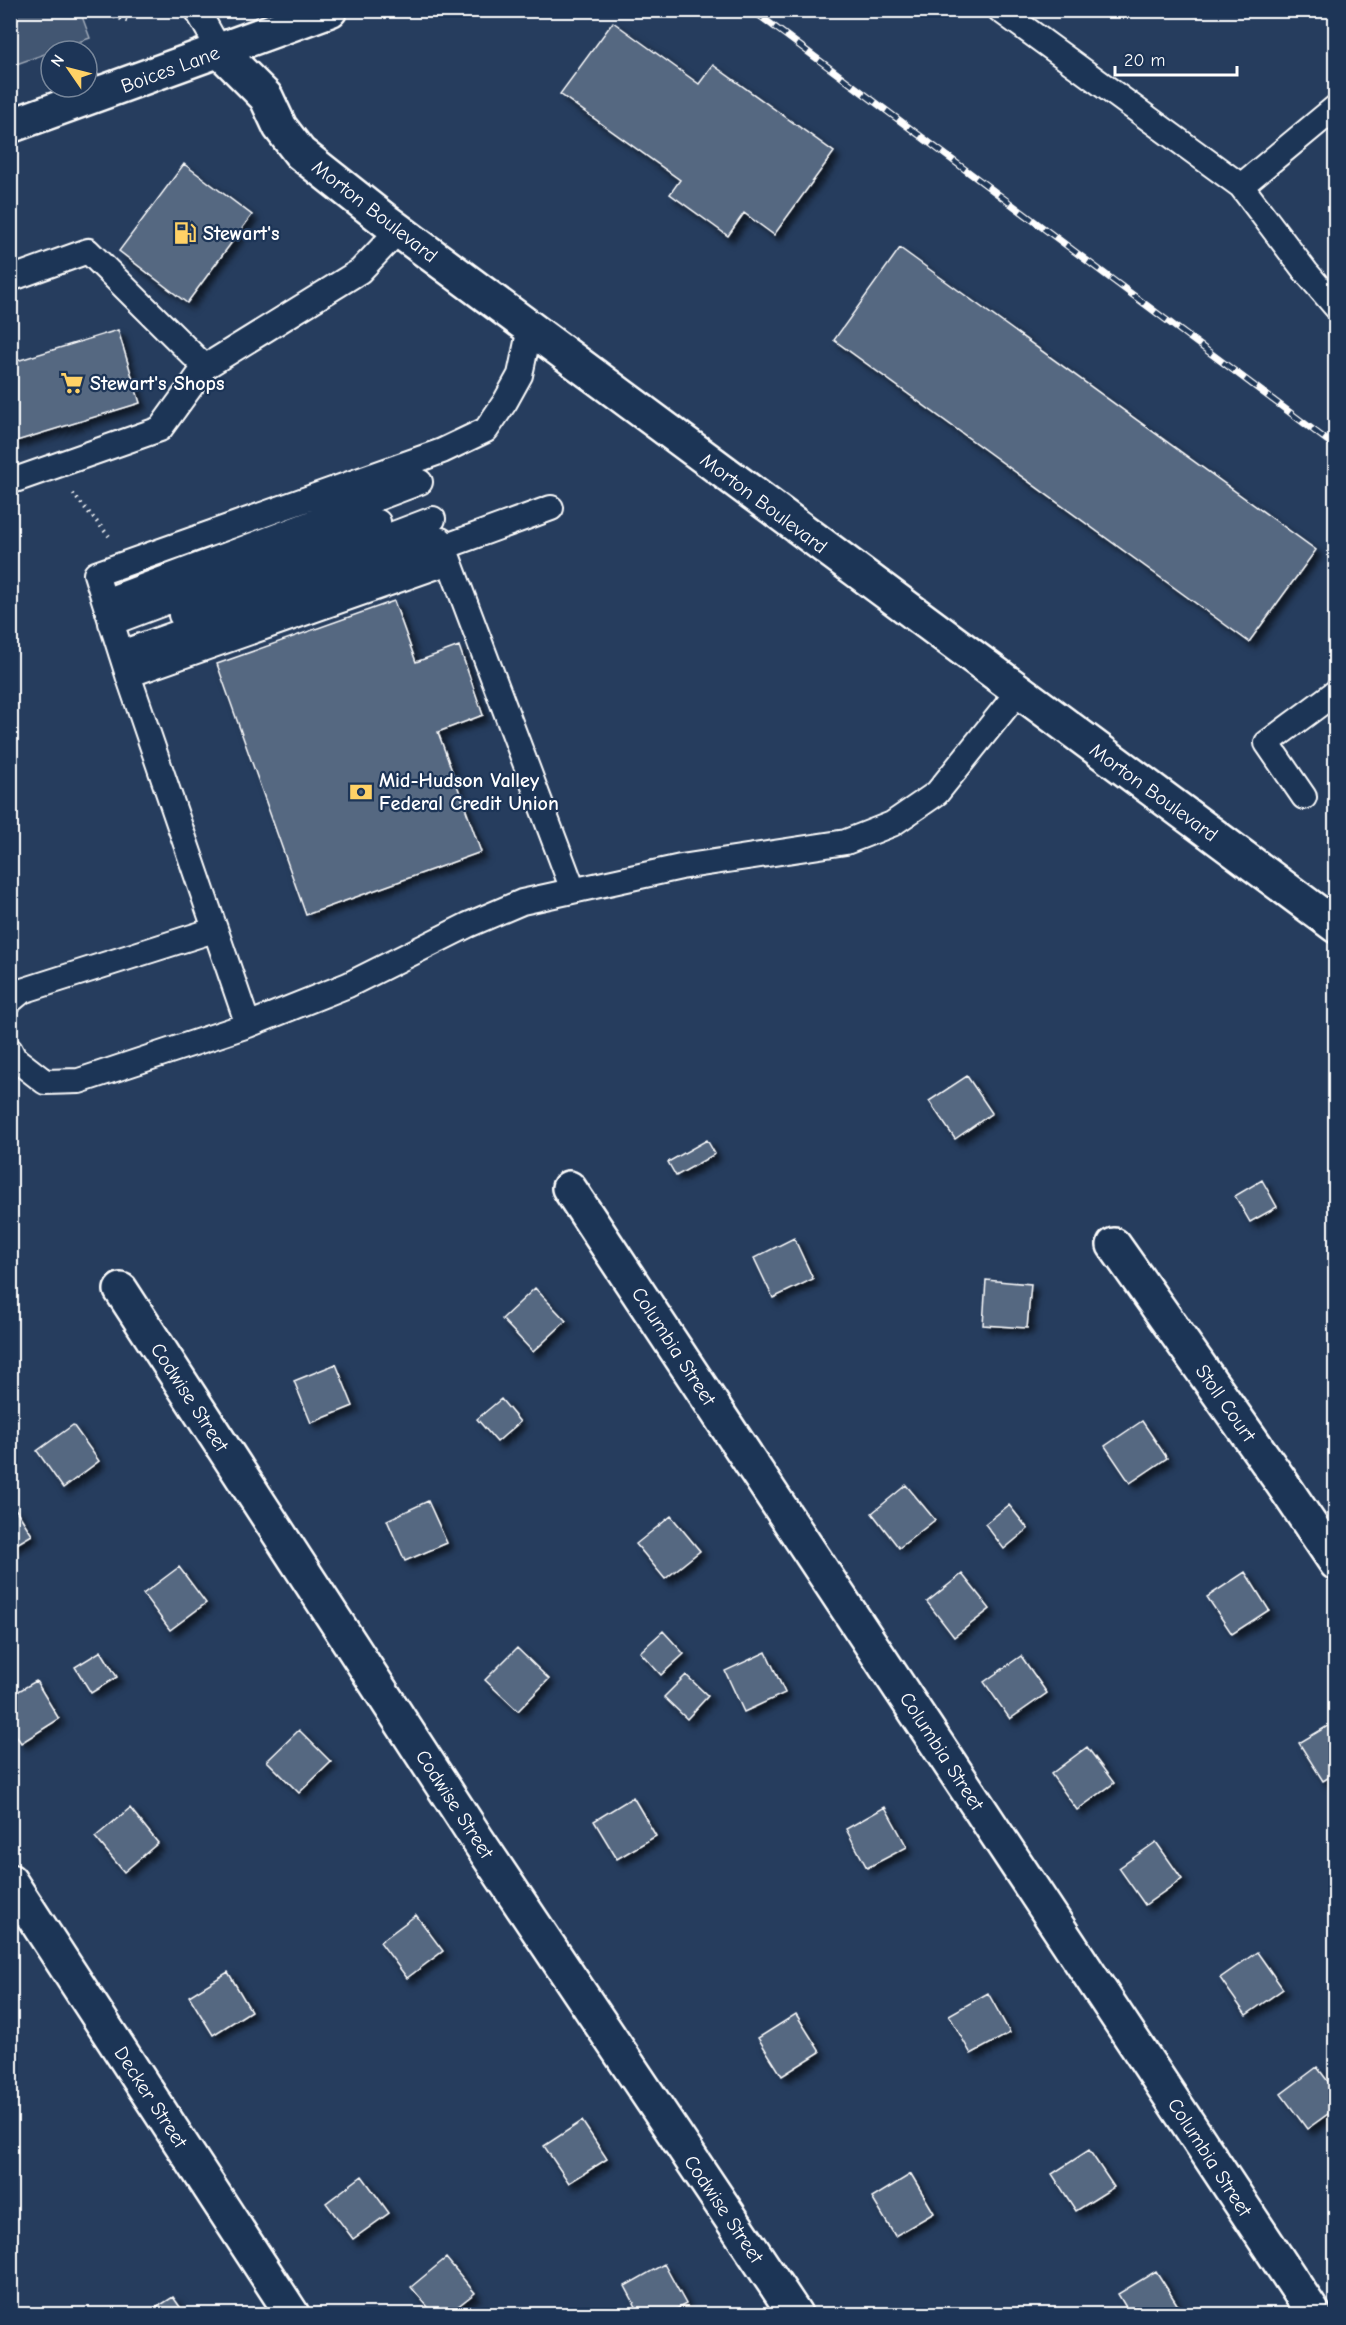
<svg xmlns="http://www.w3.org/2000/svg" width="1346" height="2325" viewBox="0 0 1346 2325" font-family="'Comic Neue',sans-serif">
	<style>
		.green { fill: #425672; stroke: #a0aab8; stroke-width: 1.5 }
		.building { fill: #556781; stroke: #fff; stroke-width: 1.5; filter: url(#shadow) }
		.lines { fill: none; stroke-linecap: round; stroke-linejoin: round }
		.lane-casing { stroke: #fff; stroke-width: 28 }
		.street-casing { stroke: #fff; stroke-width: 38 }
		.secondary-casing { stroke: #fff; stroke-width: 38 }
		.path { stroke: #fff; stroke-width: 4; stroke-dasharray: 1.5 4.5; stroke-linecap: butt }
		.lane { stroke: #1d3557; stroke-width: 24 }
		.street { stroke: #1d3557; stroke-width: 33 }
		.secondary { stroke: #1d3557; stroke-width: 33 }
		.rail-casing { stroke: #fff; stroke-width: 7 }
		.rail { stroke: #1d3557; stroke-width: 4.5; stroke-dasharray: 14; stroke-linecap: butt }
		.labels { text-anchor: middle; stroke-width: 4.5; stroke-linejoin: round; paint-order: stroke }
		.street-label { font-size: 20px; fill: #fff; stroke: #1d3557 }
		.poi-label { font-size: 20px; font-weight: bold; fill: #fff; stroke: #1d3557; text-anchor: start }
	</style>
	<defs>
		<filter id="shadow"><feDropShadow dx="5.5" dy="5.5" stdDeviation="3" flood-color="#0009"/></filter>
	</defs>
	<rect width="100%" height="100%" fill="#263d5e"/>
	<filter id="ink" filterUnits="userSpaceOnUse"><feTurbulence type="fractalNoise" baseFrequency=".0167" numOctaves="2"/><feDisplacementMap in="SourceGraphic" scale="12" xChannelSelector="R" yChannelSelector="G"/><feConvolveMatrix kernelMatrix="1 2 1 2 8 2 1 2 1" color-interpolation-filters="sRGB"/></filter>
	<g filter="url(#ink)">
		<!-- green -->
		<path class="green" d="M10,11H80L90,38L11,66Z"/>
		<!-- building -->
		<path class="building" d="M613,22L699,84L713,65L834,152L774,235L744,213L728,236L670,194L680,180L560,94Z
			M184,164L252,215L187,303L119,251Z
			M900,248L1316,550L1249,642L834,340Z
			M118,330L140,403L10,443V363Z
			M394,601L416,662L459,646L483,715L438,732L481,852L306,915L217,664Z
			M967,1076L992,1113L955,1139L929,1101Z
			M707,1140L715,1154L676,1176L668,1162Z
			M1262,1180L1277,1207L1250,1222L1235,1196Z
			M794,1238L813,1279L773,1298L754,1258Z
			M986,1280L1031,1284L1027,1328L983,1325Z
			M535,1288L566,1321L533,1352L502,1319Z
			M336,1364L353,1406L311,1423L294,1381Z
			M501,1399L520,1422L497,1442L477,1419Z
			M1142,1421L1167,1458L1130,1483L1105,1446Z
			M73,1425L99,1461L63,1488L37,1451Z
			M906,1485L935,1520L899,1548L872,1513Z
			M428,1501L447,1543L405,1561L387,1520Z
			M1009,1505L1028,1529L1004,1549L985,1524Z
			M15,1508L32,1535L10,1548V1511Z
			M671,1516L700,1551L665,1579L636,1544Z
			M179,1567L206,1603L170,1630L143,1594Z
			M1245,1572L1269,1610L1232,1634L1207,1597Z
			M962,1574L990,1609L954,1637L927,1602Z
			M663,1631L684,1654L661,1675L640,1652Z
			M517,1648L549,1679L518,1711L485,1680Z
			M101,1651L117,1677L91,1693L75,1667Z
			M766,1652L785,1693L744,1712L725,1671Z
			M1021,1656L1047,1693L1010,1719L984,1682Z
			M686,1675L708,1696L687,1719L664,1697Z
			M36,1681L59,1719L21,1743L10,1726V1696Z
			M1336,1721V1773L1323,1781L1299,1743Z
			M299,1730L331,1762L299,1793L267,1761Z
			M1087,1747L1114,1783L1077,1810L1051,1774Z
			M633,1797L656,1836L617,1859L594,1821Z
			M885,1807L907,1847L867,1868L846,1829Z
			M130,1808L158,1843L124,1872L95,1837Z
			M1156,1842L1182,1879L1145,1905L1119,1868Z
			M416,1915L443,1951L407,1978L380,1942Z
			M1257,1952L1283,1989L1246,2015L1220,1978Z
			M228,1972L251,2011L213,2035L189,1996Z
			M988,1993L1010,2033L971,2054L949,2015Z
			M796,2014L820,2052L782,2076L758,2038Z
			M1317,2067L1336,2092V2108L1307,2129L1281,2094Z
			M582,2121L607,2159L569,2183L544,2146Z
			M1089,2150L1114,2187L1076,2211L1052,2174Z
			M911,2174L934,2213L895,2236L872,2198Z
			M362,2176L389,2213L353,2239L326,2203Z
			M446,2258L475,2293L448,2314H434L411,2287Z
			M664,2264L686,2304L667,2314H640L625,2286Z
			M1156,2271L1180,2309L1171,2314H1130L1118,2294Z
			M173,2297L185,2314H146Z"/>
		<g class="lines">
			<!-- lane casing -->
			<g class="lane-casing">
				<path id="lane" d="M197,10L220,51
					M1000,10L1241,186L1336,107
					M1241,186L1306,272L1336,307
					M10,279L88,251L205,367
					M15,480L160,429L205,367L360,271L398,231
					M551,508L444,547L573,890
					M105,601L420,482
					M181,615L433,519
					M111,623L378,522
					M121,653L441,540
					M128,675L449,562
					M1304,797L1267,743L1336,692
					M10,1001L22,991L214,930
					M248,1025L128,675L96,574L442,451L486,430L505,402L520,375L530,328
					M10,1050L14,1058L45,1082L79,1081L248,1025L348,985L468,925L522,902L681,867L846,842L892,824L937,793L1018,692"/>
			</g>
			<!-- street casing -->
			<g class="street-casing">
				<path id="street" d="M220,51L266,97L280,127L300,153L386,221L1336,926
					M569,1188L1314,2314
					M1114,1245L1282,1483L1336,1563
					M121,1290L477,1839L795,2314
					M10,1881L292,2314"/>
			</g>
			<!-- secondary casing -->
			<g class="secondary-casing">
				<path id="secondary" d="M10,126L330,10"/>
			</g>
			<!-- path -->
			<path class="path" d="M91,10L128,21
				M73,494L109,536"/>
			<!-- lane -->
			<use href="#lane" class="lane"/>
			<!-- street -->
			<use href="#street" class="street"/>
			<!-- secondary -->
			<use href="#secondary" class="secondary"/>
			<!-- rail casing -->
			<g class="rail-casing">
				<path id="rail" d="M752,10L1336,447"/>
			</g>
			<!-- rail -->
			<use href="#rail" class="rail"/>
		</g>
	</g>
	<!-- icons -->
	<defs>
		<g id="fuel-bare" transform="scale(1.8)"><path d="M-5.5-6h7V0h2V4h1.3V-2.5L3-4.5l.8-.8L6-3V5H2.5V1h-1V6h-7ZM-4.2-4.7v3.2H.2V-4.7Z" fill="#ffd166" stroke="#1d3557" stroke-width="2.5" paint-order="stroke"/></g>
		<g id="supermarket-bare" transform="scale(1.8)"><path d="M-6-5.5h2.5l.6 2H6L4.5 2H-2.5L-4.4-4H-6ZM-1.5 3.2a1.3 1.3 0 1 0 .1 0ZM3 3.2a1.3 1.3 0 1 0 .1 0Z" fill="#ffd166" stroke="#1d3557" stroke-width="2.5" paint-order="stroke"/></g>
		<g id="bank-bare" transform="scale(1.8)"><path d="M-6-4H6V4H-6ZM0-2.3a2.3 2.3 0 1 0 0 4.6a2.3 2.3 0 1 0 0-4.6Z" fill="#ffd166" stroke="#1d3557" stroke-width="2.5" paint-order="stroke"/></g>
	</defs>
	<g fill-rule="evenodd">
		<use href="#fuel-bare" x="185" y="233"/>
		<use href="#supermarket-bare" x="72" y="383"/>
		<use href="#bank-bare" x="361" y="792"/>
	</g>
	<g class="labels">
		<!-- street labels -->
		<g class="street-label">
			<text transform="translate(170 69) rotate(-20)" y="7">Boices Lane</text>
			<text transform="translate(375 211) rotate(38)" y="7">Morton Boulevard</text>
			<text transform="translate(764 503) rotate(37)" y="7">Morton Boulevard</text>
			<text transform="translate(1154 792) rotate(36)" y="7">Morton Boulevard</text>
			<text transform="translate(674 1346) rotate(57)" y="7">Columbia Street</text>
			<text transform="translate(190 1397) rotate(57)" y="7">Codwise Street</text>
			<text transform="translate(1226 1403) rotate(55)" y="7">Stoll Court</text>
			<text transform="translate(942 1751) rotate(57)" y="7">Columbia Street</text>
			<text transform="translate(455 1804) rotate(57)" y="7">Codwise Street</text>
			<text transform="translate(151 2097) rotate(57)" y="7">Decker Street</text>
			<text transform="translate(1210 2157) rotate(57)" y="7">Columbia Street</text>
			<text transform="translate(724 2209) rotate(56)" y="7">Codwise Street</text>
		</g>
		<!-- poi labels -->
		<g class="poi-label">
			<text x="203" y="240">Stewart's</text>
			<text x="90" y="390">Stewart's Shops</text>
			<text x="379" y="787">Mid-Hudson Valley<tspan x="379" dy="23">Federal Credit Union</tspan></text>
		</g>
	</g>
	<!-- margin -->
	<rect width="1346" height="2325" fill="none" stroke="#1d3557" stroke-width="36"/>
	<rect x="18" y="18" width="1310" height="2289" fill="none" stroke="#fff" stroke-width="2" filter="url(#ink)"/>
	<!-- north arrow -->
	<g transform="translate(69 69) rotate(305)"><circle r="28" fill="#1d3557" stroke="#77869a" stroke-width="1.5"/>
	<path d="M0-4.5L10 22L0 15L-10 22Z" fill="#ffd166"/>
	<text y="-9" font-size="16" font-weight="bold" text-anchor="middle" fill="#ffffff">N</text>
	</g>
	<!-- scale -->
	<path d="M1115 66v9h122v-9" fill="none" stroke="#ffffff" stroke-width="3"/>
	<text x="1124" y="66" font-size="18" fill="#ffffff" stroke="#1d3557" stroke-width="4.5" paint-order="stroke">20 m</text>
</svg>
